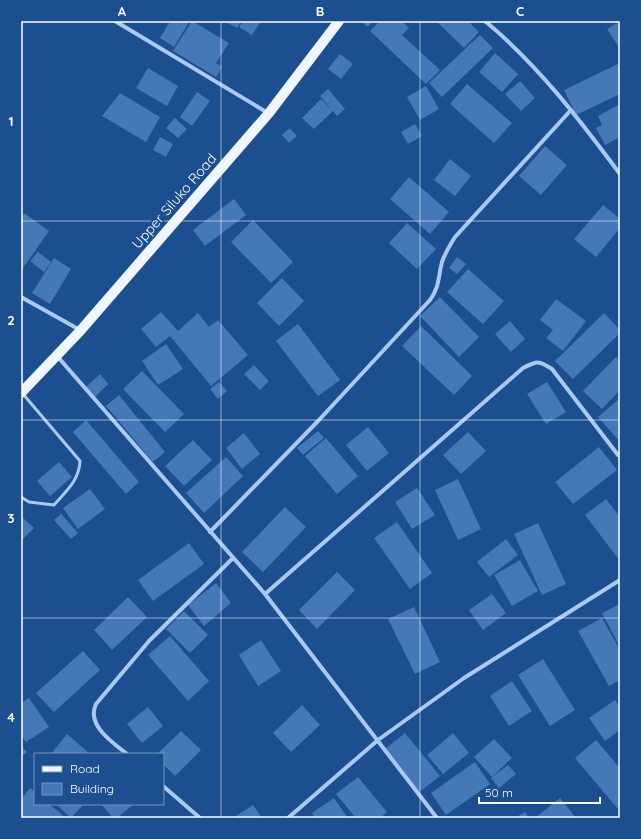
<svg xmlns="http://www.w3.org/2000/svg" width="641" height="839" viewBox="0 0 641 839" font-family="Quicksand,sans-serif">
	<style>
		.building { fill: #4478b7 }
		.lines { fill: none; stroke-linecap: round; stroke-linejoin: round }
		.lane { stroke: #a9c9ee; stroke-width: 3 }
		.street { stroke: #a9c9ee; stroke-width: 4 }
		.primary { stroke: #f0f6ff; stroke-width: 10 }
		.grid { fill: none; stroke: #fff; stroke-width: 1; stroke-opacity: 0.55 }
		.labels { text-anchor: middle; stroke-width: 3.5; stroke-linejoin: round; paint-order: stroke }
		.street-label { font-size: 14px; fill: #fff; stroke: #1b4f8f }
		.neatline { fill: none; stroke: #fff; stroke-width: 1.5 }
		.grid-label { font-size: 13px; text-anchor: middle; font-weight: bold; fill: #fff }
	</style>
	<rect width="100%" height="100%" fill="#1b4f8f"/>
	<!-- building -->
	<path class="building" d="M170,21L189,22L174,47L160,38Z
		M192,21L229,43L216,63L222,67L216,77L173,51Z
		M224,21H241L237,28Z
		M243,21H261L252,35L239,27Z
		M361,21H373L368,27Z
		M380,21H402L409,28L402,35L440,70L426,84L370,31Z
		M436,21H468L479,32L464,48Z
		M617,23L620,28V49L607,29Z
		M480,35L493,48L442,97L429,83Z
		M495,53L518,74L502,92L479,72Z
		M340,54L353,64L341,79L328,69Z
		M620,63V94L576,115L564,90Z
		M148,68L178,86L167,106L136,88Z
		M520,81L535,98L521,111L505,94Z
		M467,84L512,123L494,143L450,104Z
		M426,86L439,109L420,120L407,97Z
		M328,89L345,109L337,116L333,111L314,129L302,118L321,99L331,109L320,96Z
		M197,92L210,101L192,126L180,117Z
		M120,93L160,117L146,142L102,116Z
		M620,104V137L605,145L596,128L602,125L598,116Z
		M175,118L187,129L178,138L166,128Z
		M415,124L422,136L408,144L401,132Z
		M290,128L297,136L289,143L282,135Z
		M160,137L173,144L166,157L153,150Z
		M545,146L567,165L541,195L519,176Z
		M450,159L471,176L455,196L434,180Z
		M409,177L449,212L430,234L390,199Z
		M234,199L246,215L205,246L193,230Z
		M603,205L620,219V228L596,257L574,239Z
		M24,213L49,231L21,271V217Z
		M253,220L293,262L271,283L231,242Z
		M407,223L436,249L417,269L389,243Z
		M38,252L51,262L44,272L30,261Z
		M457,257L466,264L457,274L449,268Z
		M54,258L71,269L50,304L32,293Z
		M468,269L504,301L483,324L447,292Z
		M282,278L304,301L279,326L257,303Z
		M440,297L479,337L459,357L420,316Z
		M556,299L586,321L563,351L546,338L553,330L540,320Z
		M161,312L178,331L198,313L209,327L218,320L248,355L211,386L170,336L156,347L141,329Z
		M604,313L620,330V333L573,379L555,361Z
		M510,321L525,339L511,352L495,334Z
		M298,324L340,380L318,396L276,341Z
		M421,326L472,376L454,395L402,346Z
		M166,344L183,369L158,385L142,361Z
		M616,357L620,361V390L602,409L583,391Z
		M254,365L269,381L260,390L244,374Z
		M142,371L184,414L165,432L123,389Z
		M100,374L108,384L95,397L86,387Z
		M219,382L227,391L218,399L210,389Z
		M547,382L566,412L546,424L527,394Z
		M119,395L165,452L153,462L106,406Z
		M620,398V442L598,417Z
		M86,420L139,482L126,494L73,432Z
		M368,427L389,453L367,471L346,445Z
		M318,431L324,438L303,455L297,448Z
		M468,432L486,451L461,474L443,455Z
		M244,433L260,454L242,469L226,448Z
		M326,438L358,476L337,494L305,456Z
		M193,440L212,460L184,486L165,466Z
		M599,447L617,470L573,504L555,482Z
		M226,457L243,476L204,513L186,493Z
		M59,462L72,477L50,496L37,481Z
		M458,479L481,529L458,540L435,490Z
		M417,488L435,515L412,529L395,502Z
		M90,489L105,509L78,529L63,508Z
		M606,499L620,517V561L585,515Z
		M285,507L306,527L263,572L242,552Z
		M61,514L78,533L71,539L54,520Z
		M21,516L34,528L21,541Z
		M397,522L432,573L410,589L374,538Z
		M538,523L566,584L542,595L514,534Z
		M506,539L518,555L489,577L477,562Z
		M189,543L204,564L153,601L138,580Z
		M520,560L538,591L512,606L494,575Z
		M337,572L355,590L317,629L299,610Z
		M216,583L231,603L204,626L188,605Z
		M492,594L506,613L483,630L469,610Z
		M128,597L147,617L112,650L94,630Z
		M620,604V647L602,613Z
		M414,607L440,662L415,674L388,619Z
		M184,611L208,635L190,653L166,629Z
		M602,618L620,650V680L609,686L578,631Z
		M170,636L209,681L188,701L148,655Z
		M261,640L281,671L258,686L239,655Z
		M83,651L100,670L54,712L36,693Z
		M543,659L575,710L550,726L518,675Z
		M512,681L532,711L509,726L490,696Z
		M29,698L49,727L26,742L21,735V703Z
		M615,700L620,707V730L605,741L589,718Z
		M302,705L320,725L291,752L273,733Z
		M148,707L163,726L142,743L127,724Z
		M181,731L201,750L175,776L163,764V754H157Z
		M405,733L440,776L419,792L385,749Z
		M453,733L469,753L443,774L427,755Z
		M67,734L89,753L88,754H51Z
		M494,739L512,758L492,777L474,757Z
		M596,740L620,768V806L617,808L575,758Z
		M21,746L27,752L21,757Z
		M475,762L490,784L446,815L431,793Z
		M508,765L516,774L499,788L491,778Z
		M358,777L387,812L380,818H356L336,794Z
		M30,788L35,792V804H49L66,818H21V799Z
		M334,798L348,818H315L312,813Z
		M560,798L576,818H535Z
		M56,804H84L71,818Z
		M101,804H134L117,818H113Z
		M253,805L262,818H233Z
		M525,812L529,818H515Z"/>
	<g class="lines">
		<!-- lane -->
		<path class="lane" d="M21,497L29,502L54,505C66,491 79,481 80,461L23,394"/>
		<!-- street -->
		<path class="street" d="M115,21L268,113
			M485,21C538,65 579,119 620,174
			M21,297L80,330
			M57,356L265,594L437,818
			M210,532L319,420L430,300C440,286 438,277 442,262C445,253 450,245 455,237L571,110
			M265,594L523,368C537,361 538,360 552,369L618,455
			M127,754C112,742 86,725 96,704L149,641L233,558
			M163,786L200,818
			M288,818L378,740L464,678L620,580"/>
		<!-- primary -->
		<path class="primary" d="M21,393L81,330L269,113L339,21"/>
	</g>
	<!-- grid -->
	<path class="grid" d="M221,21V818M420,21V818M21,221H620M21,420H620M21,618H620"/>
	<g class="labels">
		<!-- street labels -->
		<g class="street-label">
			<text transform="translate(174 201) rotate(-49)" y="5">Upper Siluko Road</text>
		</g>
	</g>
	<!-- border -->
	<rect width="641" height="839" fill="none" stroke="#1b4f8f" stroke-width="44"/>
	<!-- legend -->
	<rect x="34" y="753" width="130" height="52" fill="#1b4f8f" stroke="#7695bc"/>
	<rect x="42" y="766" width="20" height="6" fill="#f0f6ff" stroke="#7695bc"/>
	<text x="70" y="773" font-size="12" fill="#ffffff">Road</text>
	<rect x="42" y="783" width="20" height="12" fill="#4478b7" stroke="#7695bc"/>
	<text x="70" y="793" font-size="12" fill="#ffffff">Building</text>
	<!-- scale -->
	<path d="M479 797v6h121v-6" fill="none" stroke="#ffffff" stroke-width="2"/>
	<text x="485" y="797" font-size="12" fill="#ffffff" stroke="#1b4f8f" stroke-width="3" paint-order="stroke">50 m</text>
	<rect x="22" y="22" width="597" height="795" class="neatline"/>
	<g class="grid-label">
		<text x="122" y="16">A</text>
		<text x="320" y="16">B</text>
		<text x="520" y="16">C</text>
		<text x="11" y="126">1</text>
		<text x="11" y="325">2</text>
		<text x="11" y="523">3</text>
		<text x="11" y="722">4</text>
	</g>
</svg>
